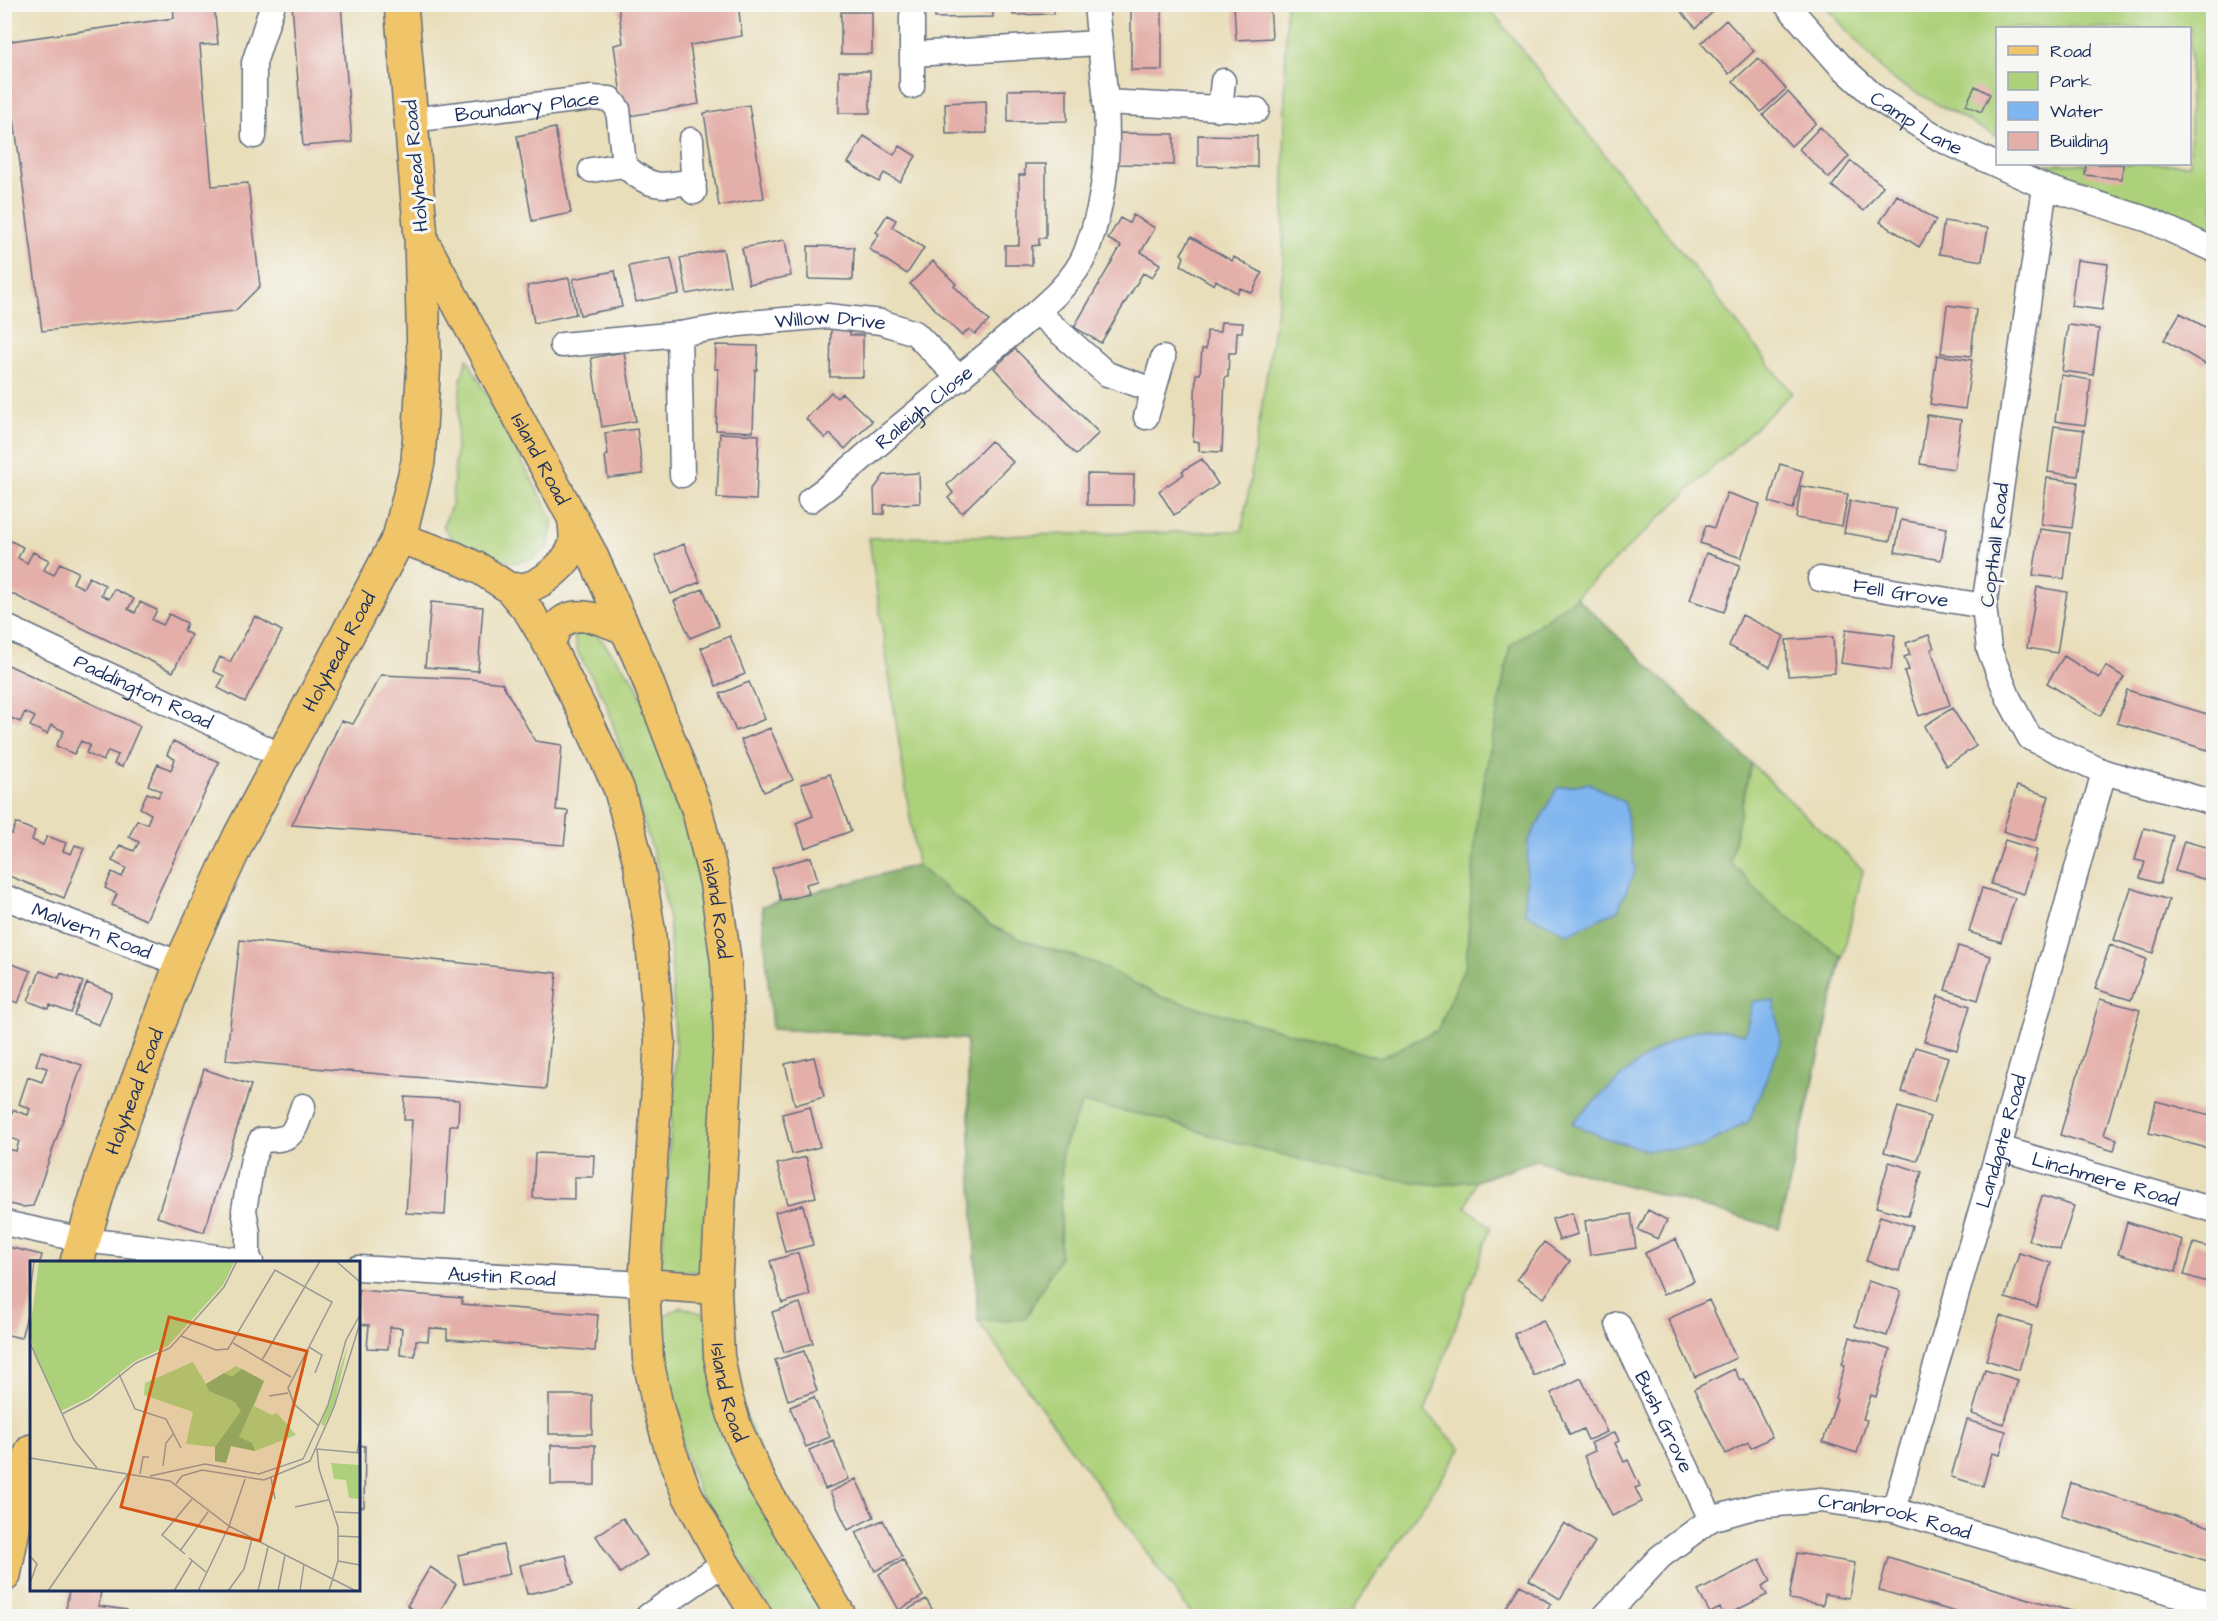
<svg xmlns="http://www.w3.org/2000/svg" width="2218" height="1621" viewBox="0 0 2218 1621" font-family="'Architects Daughter',sans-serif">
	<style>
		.green { fill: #add17a; stroke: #64806c; stroke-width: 1.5 }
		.forest { fill: #8ab36a; stroke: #527164; stroke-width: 1.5; fill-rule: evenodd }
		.water { fill: #80b6ef; stroke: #4e72a6; stroke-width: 1.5 }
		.building { fill: #e4aea9 }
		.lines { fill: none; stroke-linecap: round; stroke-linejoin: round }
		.minor-casing { stroke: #636c7e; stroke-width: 27 }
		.major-casing { stroke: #636c7e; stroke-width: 33 }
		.highway-casing { stroke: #636c7e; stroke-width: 36 }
		.minor { stroke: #fff; stroke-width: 24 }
		.major { stroke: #f0c469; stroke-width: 30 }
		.highway { stroke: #f0c469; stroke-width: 33 }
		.labels { text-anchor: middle; stroke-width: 6; stroke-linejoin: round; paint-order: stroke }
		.street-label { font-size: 20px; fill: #1b2f5e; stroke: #f6f6f2 }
		.inset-road { fill: none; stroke: #979895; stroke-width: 1.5 }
		.view { fill: #d45514; fill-opacity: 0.15; stroke: #d45514; stroke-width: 3 }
		.inset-edge { fill: none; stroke: #1b2f5e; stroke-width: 3 }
	</style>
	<rect width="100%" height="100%" fill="#f6f6f2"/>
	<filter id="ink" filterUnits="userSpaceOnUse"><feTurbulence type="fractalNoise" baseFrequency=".0167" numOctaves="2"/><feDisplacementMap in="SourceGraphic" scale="12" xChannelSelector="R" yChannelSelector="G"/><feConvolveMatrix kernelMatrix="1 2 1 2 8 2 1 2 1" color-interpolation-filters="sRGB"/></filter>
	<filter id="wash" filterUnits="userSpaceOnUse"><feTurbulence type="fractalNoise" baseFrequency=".008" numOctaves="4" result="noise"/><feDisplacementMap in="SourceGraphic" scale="24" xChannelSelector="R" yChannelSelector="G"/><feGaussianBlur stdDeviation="1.35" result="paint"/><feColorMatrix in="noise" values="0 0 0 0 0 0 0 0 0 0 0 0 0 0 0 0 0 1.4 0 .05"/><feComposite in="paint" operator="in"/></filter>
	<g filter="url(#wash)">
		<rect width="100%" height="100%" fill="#e9deba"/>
		<!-- green -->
		<path class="green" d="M1286,5H1487L1792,393L1576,597L1863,870L1779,1228L1536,1160L1476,1181L1466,1207L1491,1227L1425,1411L1461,1449L1348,1616H1193L978,1321L966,1039L772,1029L762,906L917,865L869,538L1242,531L1283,271Z
			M1824,5H2213V228L2061,172L2046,164H2190V28H1998L1997,137L1890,78Z
			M467,358L553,520L548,547L531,559L513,563L453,540L443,526L452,504L461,380Z
			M590,630L599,637L635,682L692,823L716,961V1101L707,1272L661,1270L676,1055L669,920L661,878L606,702L578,653L574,636Z
			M681,1307L704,1314L828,1616H774L699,1493L665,1394L657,1325L663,1316Z"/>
		<!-- forest -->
		<path class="forest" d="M1576,597L1751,763L1730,861L1768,902L1842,956L1779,1228L1536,1160L1475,1181L1439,1185L1359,1175L1220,1138L1150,1116L1082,1103L1062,1150L1060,1257L1025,1319L978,1321L966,1039L772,1029L762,906L917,865L988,924L1022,940L1095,963L1161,997L1380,1058L1438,1030L1466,963L1477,817L1510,646ZM1705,1028L1745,1034L1647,1150L1605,1138L1572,1123L1600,1097Z"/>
		<!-- water -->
		<path class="water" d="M1589,783L1625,803L1635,871L1618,910L1568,934L1525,913L1528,842L1557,788Z
			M1753,1001H1774L1781,1043L1749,1121L1702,1147L1647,1150L1605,1138L1572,1123C1607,1090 1655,1039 1703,1029C1715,1027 1733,1032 1745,1034Z"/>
		<g id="blocks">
			<!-- building -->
			<path class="building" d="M292,4H341L352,142L303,146Z
				M618,4H738L742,36L690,45L699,104L624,117L614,45L623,43Z
				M934,4H993V17L935,18Z
				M1270,4L1272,38L1236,40L1234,5Z
				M1674,4H1721L1696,28Z
				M173,5H214L218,44L200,45L212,186L248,183L260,286L235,311L42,331L4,42L174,18Z
				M1012,5H1054V14L1013,15Z
				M1131,9H1162V70H1131Z
				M841,12H872V54H841Z
				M1726,20L1754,51L1729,74L1701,43Z
				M1758,58L1786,89L1761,112L1733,81Z
				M839,71H870V113H839Z
				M1975,86L1990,94L1981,112L1966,105Z
				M1067,89V121L1008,122V90Z
				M1788,92L1816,123L1791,146L1763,115Z
				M986,101L987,133L946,134L945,103Z
				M749,105L764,198L719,206L704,113Z
				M1820,127L1849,156L1829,178L1799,149Z
				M555,128L571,213L532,221L517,136Z
				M1115,133L1174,134V165L1115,164Z
				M1198,135L1257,136V167L1198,166Z
				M864,136L894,155L900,146L916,156L900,182L884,173L879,182L848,163Z
				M1851,161L1883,186L1864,211L1832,186Z
				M1025,164H1046V238H1039V245L1032,246V265H1005V245H1019V175H1025Z
				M2086,164H2123L2122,179L2085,175Z
				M1897,195L1936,220L1919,247L1880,222Z
				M887,215L896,220L892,227L924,248L907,274L869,249L879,234L876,232Z
				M1133,215L1155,228L1141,252L1160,264L1152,278L1143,273L1101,343L1074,327L1121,246L1108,239L1120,218L1129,223Z
				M1944,221L1988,228L1982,261L1939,254Z
				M1191,237L1232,261L1234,257L1262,273L1252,293L1240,288L1237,293L1216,280L1214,285L1181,265L1184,257L1181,254Z
				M785,240L791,276L749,284L742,248Z
				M808,246L854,247L853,280L808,279Z
				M723,249L730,286L687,294L680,258Z
				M671,258L679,294L636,302L629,266Z
				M2077,260L2108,264L2102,310L2071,306Z
				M933,261L956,284L954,286L989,321L975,334L969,329L962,336L910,284Z
				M615,271L622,307L580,315L573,279Z
				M569,278L576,314L534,323L527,286Z
				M1947,305L1976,309L1971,356L1941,353Z
				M2180,313L2214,332V349L2205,364L2164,340Z
				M1221,322L1243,323L1242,332H1237L1236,353H1229L1228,377H1225L1222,452L1199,451V442L1193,441L1196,374H1200L1202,349H1206L1207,331L1220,332Z
				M831,325H850V335H863V377H830Z
				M2068,325L2099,329L2093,375L2062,371Z
				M716,345L758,346L757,370H755L753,432L716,430L718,369H715Z
				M1015,349L1099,433L1076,455L994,368Z
				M624,352L636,421L602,427L591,358Z
				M1937,355L1972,360L1965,409L1930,404Z
				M2061,375L2091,380L2085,425L2055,421Z
				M831,392L837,398L842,393L872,421L845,449L830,434L825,438L806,419Z
				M1927,415L1961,420L1954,469L1920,464Z
				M2054,426L2084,430L2078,476L2048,472Z
				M637,429L643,474L608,478L605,456L608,455L605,433Z
				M720,433L759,435L756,500L717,498Z
				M991,441L1013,462L962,513L948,498L953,493L947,485Z
				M1202,459L1218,484L1174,515L1159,491L1184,474L1182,471Z
				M1780,464L1803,471L1793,509L1769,502Z
				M919,473L920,503L884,505V514H875L874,489L884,475Z
				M1087,474L1134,475L1133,505H1087Z
				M2047,478L2078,482L2072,528L2041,524Z
				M1801,486L1848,494L1842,526L1796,518Z
				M1727,493L1760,504L1741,558L1700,543L1706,525L1714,528Z
				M1850,501L1896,509L1890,541L1844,533Z
				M1901,520L1947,528L1941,560L1895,552Z
				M2040,529L2070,533L2064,579L2033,575Z
				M7,539L23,547L18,558L27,563L33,552L49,560L44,570L54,575L60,563L78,572L73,583L83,588L89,577L105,585L101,595L109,599L114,589L134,599L128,609L135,613L140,602L157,610L152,620L163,625L169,614L187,623L184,631L191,635L173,672L4,590V544Z
				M684,544L700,582L671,594L655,556Z
				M1706,553L1740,565L1724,612L1690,600Z
				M2037,587L2067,592L2057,653L2027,648Z
				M703,589L719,626L690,638L674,601Z
				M431,602L483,607L478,671L425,667Z
				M1742,615L1784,636L1770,667L1729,646Z
				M255,616L282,631L245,702L218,688L224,676L213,671L220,657L230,662Z
				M1846,629L1895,635L1891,670L1841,663Z
				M1929,635L1934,648L1931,649L1950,705L1919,716L1904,671L1909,670L1904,657L1910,655L1906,643Z
				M730,636L745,674L716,686L701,648Z
				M1833,637L1835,673L1788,676L1786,640Z
				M2064,656L2099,678L2106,666L2124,677L2100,716L2047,683Z
				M4,663L140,726L122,767L114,764L118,755L108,751L103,761L86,753L90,745L81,741L74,754L56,746L64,731L51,725L47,734L30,726L35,717L25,712L20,722L4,715L7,705L4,703Z
				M381,675L471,679L502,683L535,741L562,745L556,810L568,811L564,845L292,825L341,721L353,724Z
				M749,682L765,719L736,731L720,694Z
				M2127,690L2214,716V733L2208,750L2117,723Z
				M1952,708L1976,746L1946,766L1924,726Z
				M770,728L793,780L764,792L741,740Z
				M173,741L219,762L146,920L112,905L117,894L105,888L112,872L122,877L126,868L112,861L120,845L134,851L139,842L129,837L137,820L147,824L151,814L140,808L147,793L158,797L161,791L148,785L158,764L171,770L175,759L167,755Z
				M830,774L851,831L805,848L796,823L813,816L801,784Z
				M2017,786L2049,796L2035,841L2003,831Z
				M16,823L35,831L32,840L43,845L47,836L66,843L63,851L71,854L75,845L84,848L64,898L4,874V831L12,834Z
				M2144,828L2173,836L2160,884L2140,878L2145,862L2135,860Z
				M2005,840L2037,850L2024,894L1991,884Z
				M2184,841L2214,849V882L2175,871Z
				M811,857L818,881L806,884L809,894L781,901L772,868Z
				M1982,888L2015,898L2001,942L1969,932Z
				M2131,888L2169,900L2153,953L2114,940Z
				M240,940L557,973L546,1089L226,1060Z
				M2110,945L2146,959L2131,1000L2095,989Z
				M1958,946L1991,956L1978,1000L1945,990Z
				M4,961L31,971L18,1003L4,998Z
				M40,971L59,978L61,973L83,982L71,1013L50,1005L49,1009L28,1001Z
				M87,983L112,993L99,1025L74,1015Z
				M1938,996L1970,1006L1957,1050L1924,1041Z
				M2100,999L2140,1010L2104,1135L2117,1139L2114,1151L2060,1135Z
				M1915,1047L1948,1057L1934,1102L1902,1092Z
				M41,1051L82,1065L33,1206L22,1207L5,1203L6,1178L4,1177V1148L16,1151L19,1141L4,1136V1134L13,1110L28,1115L30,1109L19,1104L28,1077L42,1082L47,1068L36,1065Z
				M814,1057L824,1097L795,1105L785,1064Z
				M204,1069L251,1085L204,1232L157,1217Z
				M405,1097L459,1100L458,1125H450L445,1215L406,1213L412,1120H404Z
				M2156,1101L2214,1116V1141L2211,1149L2149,1133Z
				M810,1107L820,1147L792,1154L782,1114Z
				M1898,1107L1930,1117L1917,1161L1884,1152Z
				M535,1153L594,1155L593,1177H574V1199L533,1198Z
				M806,1157L816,1197L788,1204L777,1164Z
				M1889,1162L1922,1172L1908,1216L1876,1207Z
				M2042,1196L2074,1206L2060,1250L2028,1240Z
				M803,1205L813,1245L785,1252L775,1212Z
				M1648,1210L1667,1220L1658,1239L1638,1230Z
				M1572,1213L1578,1234L1559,1240L1552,1219Z
				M1631,1214L1636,1248L1590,1255L1585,1221Z
				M1880,1216L1912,1226L1899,1271L1866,1261Z
				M2127,1222L2183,1240L2176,1272L2118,1254Z
				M1676,1239L1694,1281L1663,1295L1645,1253Z
				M1544,1242L1570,1261L1544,1298L1517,1279Z
				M2194,1243L2214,1249V1284L2184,1275Z
				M4,1246L42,1255L40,1262H32V1297L21,1338L4,1334Z
				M798,1253L810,1295L782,1303L770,1261Z
				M2019,1253L2051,1263L2037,1307L2005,1298Z
				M1868,1281L1901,1291L1887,1336L1855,1326Z
				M358,1290L462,1298V1304L598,1315L595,1351L447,1339V1329L429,1328L428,1341L416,1340L415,1356L400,1355L402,1328L390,1327L388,1349L367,1348L369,1325L358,1324Z
				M1709,1300L1736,1358L1695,1377L1668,1319Z
				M800,1303L813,1343L784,1352L772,1312Z
				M2000,1316L2032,1326L2019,1370L1986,1360Z
				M1543,1320L1563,1362L1534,1376L1514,1334Z
				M1850,1337L1890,1350L1876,1397L1871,1395L1863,1419L1867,1420L1857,1453L1823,1442L1837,1399L1835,1398L1845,1365L1842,1364Z
				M804,1351L817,1391L788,1400L775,1360Z
				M1734,1369L1740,1380L1744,1379L1772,1437L1751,1448L1748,1442L1726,1454L1694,1389Z
				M1985,1370L2018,1380L2004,1424L1972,1414Z
				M1581,1378L1607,1432L1588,1440L1583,1429L1570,1435L1551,1393Z
				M549,1395H592V1434H549Z
				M814,1397L830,1437L806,1447L790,1407Z
				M1967,1420L2006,1431L2000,1455L1992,1453L1983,1486L1951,1477Z
				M1615,1432L1619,1441L1615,1443L1624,1462L1628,1460L1640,1486L1635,1488L1642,1502L1612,1516L1584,1456L1595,1451L1591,1443Z
				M833,1440L849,1479L825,1489L809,1450Z
				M358,1445L365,1446L364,1507H358Z
				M551,1445H595V1485H551Z
				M856,1479L874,1517L848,1530L830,1492Z
				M2071,1483L2214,1528V1563L2061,1516Z
				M623,1518L647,1555L620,1573L596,1536Z
				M883,1520L902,1557L875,1571L856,1532Z
				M1564,1523L1595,1542L1560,1599L1529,1580Z
				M503,1545L510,1574L464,1584L458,1555Z
				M1797,1553L1855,1563L1849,1598L1825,1594L1823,1605L1789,1599Z
				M566,1555L573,1584L527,1594L520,1565Z
				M1888,1557L2087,1616H1970L1879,1590Z
				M1760,1559L1771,1581L1762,1586L1767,1595L1725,1616L1720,1608L1710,1613L1698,1591Z
				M903,1560L923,1596L899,1610L879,1574Z
				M430,1567L456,1584L437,1616H425L407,1606Z
				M1520,1585L1551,1604L1543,1616H1501Z
				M69,1590H101L99,1606L127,1610L126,1616H65Z
				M926,1599L936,1616H901L900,1614Z"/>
		</g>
	</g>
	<g filter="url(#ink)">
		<use href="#blocks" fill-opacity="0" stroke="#636c7e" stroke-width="1.5"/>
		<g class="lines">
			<!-- minor casing -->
			<g class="minor-casing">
				<g id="minor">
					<path id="s1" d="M1786,4L1839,64L1875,97L1940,139L2045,187L2149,220L2214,250"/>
					<path d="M913,54L1099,43"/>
					<path d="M912,86V16"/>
					<path d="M1105,102L1257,110"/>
					<path d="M1220,109L1223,81"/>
					<path id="s2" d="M411,120L592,98L610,99L618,109L624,165"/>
					<path d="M254,136V63L273,4"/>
					<path d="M691,140L694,192"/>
					<path d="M591,170L624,165C650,189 660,187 694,181"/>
					<path d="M2045,187L1984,606L1989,649L2009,699L2030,738L2104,772L2214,803"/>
					<path d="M1037,312L1107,374L1153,390"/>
					<path d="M679,334L682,475"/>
					<path id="s3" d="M562,345L679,334L739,324L827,316L881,322L915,333L960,379"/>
					<path d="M1146,417L1163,358"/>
					<path id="s4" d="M810,500C841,479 868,452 898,428C937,395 978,363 1017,329C1041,308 1074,283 1086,252C1097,223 1104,190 1106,159C1110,110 1100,54 1096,4"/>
					<path id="s5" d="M1820,579L1984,606"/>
					<path id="s6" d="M4,626L284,757"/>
					<path id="s7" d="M4,897L181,964"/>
					<path id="s8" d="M1999,1148L2214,1210"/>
					<path d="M4,1223L83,1240L146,1247L251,1262"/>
					<path d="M248,1262V1233L244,1210L253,1158L261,1140C293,1140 293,1136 303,1106"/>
					<path id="s9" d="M358,1268L644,1284"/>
					<path id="s10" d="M1618,1324L1711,1519"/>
					<path id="s11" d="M1894,1510L1999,1148L2104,772"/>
					<path d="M648,1616L724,1563"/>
					<path id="s12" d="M1605,1616L1660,1557L1711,1519L1757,1506L1821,1500L1894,1510L2214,1605"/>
				</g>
			</g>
			<!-- major casing -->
			<g class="major-casing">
				<g id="major">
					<path id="s13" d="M421,237L591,552L644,671L697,810L715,883L726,963L729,1037L716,1289L719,1356L726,1393L737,1429L762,1484L841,1616"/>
					<path d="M399,538L455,557L480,569L509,588L530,613L549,645L591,728L619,789L639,864L650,931L660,1041L644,1284L648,1359L657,1403L669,1446L687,1494L724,1563L757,1616"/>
					<path d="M509,588C515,588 522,589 528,587C544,583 567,563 573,547C576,538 574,529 573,519"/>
					<path d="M549,645C552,639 554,632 557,627C573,606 606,621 624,629"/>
					<path d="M644,1284L716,1289"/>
				</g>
			</g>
			<!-- highway casing -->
			<g class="highway-casing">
				<g id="highway">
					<path id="s14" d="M77,1262L104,1172L181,964L240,836L399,538L418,462L424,360L421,237L401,4"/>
					<path d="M4,1575L14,1524L32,1451"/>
				</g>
			</g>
			<!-- minor -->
			<use href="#minor" class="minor"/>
			<!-- major -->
			<use href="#major" class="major"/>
			<!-- highway -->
			<use href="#highway" class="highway"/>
		</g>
	</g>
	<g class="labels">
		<!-- street labels -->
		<g class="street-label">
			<text dy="7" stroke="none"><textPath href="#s2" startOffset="117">Boundary Place</textPath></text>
			<text dy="7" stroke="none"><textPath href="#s1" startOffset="178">Camp Lane</textPath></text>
			<text transform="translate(415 166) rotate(-95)" y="7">Holyhead Road</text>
			<text dy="7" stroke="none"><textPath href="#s3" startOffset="270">Willow Drive</textPath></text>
			<text dy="7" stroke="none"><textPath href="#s4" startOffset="147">Raleigh Close</textPath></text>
			<text dy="7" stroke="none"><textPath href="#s13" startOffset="252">Island Road</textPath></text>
			<text transform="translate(1994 545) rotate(-83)" y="7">Copthall Road</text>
			<text dy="7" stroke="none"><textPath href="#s5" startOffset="82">Fell Grove</textPath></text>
			<text dy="7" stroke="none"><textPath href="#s14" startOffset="666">Holyhead Road</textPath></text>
			<text dy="7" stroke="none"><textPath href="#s6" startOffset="154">Paddington Road</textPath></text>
			<text dy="7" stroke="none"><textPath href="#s13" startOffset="738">Island Road</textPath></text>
			<text dy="7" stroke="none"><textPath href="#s7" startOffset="94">Malvern Road</textPath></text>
			<text dy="7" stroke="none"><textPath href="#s14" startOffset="180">Holyhead Road</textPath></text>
			<text dy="7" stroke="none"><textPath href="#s11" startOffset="384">Landgate Road</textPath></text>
			<text dy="7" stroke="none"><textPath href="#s8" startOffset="111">Linchmere Road</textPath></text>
			<text dy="7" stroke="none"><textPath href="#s9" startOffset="144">Austin Road</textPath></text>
			<text dy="7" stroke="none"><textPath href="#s13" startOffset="1224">Island Road</textPath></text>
			<text dy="7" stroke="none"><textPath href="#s10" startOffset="108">Bush Grove</textPath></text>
			<text dy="7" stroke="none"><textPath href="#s12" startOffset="332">Cranbrook Road</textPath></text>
		</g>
	</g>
	<!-- overview -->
	<g transform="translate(30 1261)">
		<rect width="330" height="330" fill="#e9deba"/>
		<path d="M9,0H205L193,24L138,85L105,100L58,137L31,150L4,94L0,70ZM318,84L304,145L294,165L291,163ZM163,101L176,123L206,105L234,120L224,145L242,154L247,152L266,174L225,190L201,185L196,202L185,200V186L156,183L163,151L114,134L115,122ZM301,202L330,204V238L319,237L316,219L304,218Z" fill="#add17a"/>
		<path d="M212,108L234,120L209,176L222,182L225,190L201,185L196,202L185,200V186L211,150L205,141L179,130L176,123L194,112L202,116Z" fill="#8ab36a"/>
		<path class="inset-road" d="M306,0L330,21M0,34L4,0M151,75L186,89L198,88L245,9L302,41L258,127L264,143L289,165M0,82L44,179L67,207M203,82L261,116M279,86L292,94L285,112M232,99L290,0M89,113L105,148L136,158L151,187M239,135L258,132M32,153L61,138L106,102L140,87L194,26L207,0M327,192L330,174M0,197L140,220L199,265L326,330M133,205L136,182L144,172M110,213L113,196H119M120,215L175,203L229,213L273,198L298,144L316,79L330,54M241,217L245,238M146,223L152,215L172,209L234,219L280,200L304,146L330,62M265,246L298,239M305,251L330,252M308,275L330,276M150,290L178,251M155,293L132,274L162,238M0,295L7,303L0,322M159,297L176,311M308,300L330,304M18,330L98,213M144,330L162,300M168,330L199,265L215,218M198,330L214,308L222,278M228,330L238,286M248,330L255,294M270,330L274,303M299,330L308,300V266L289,208L287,188L330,192"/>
		<path class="view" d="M139,56L277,90L230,280L91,246Z"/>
		<rect width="330" height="330" class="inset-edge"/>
	</g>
	<!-- margin -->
	<rect width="2218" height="1621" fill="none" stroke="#f6f6f2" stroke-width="24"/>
	<!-- legend -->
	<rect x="1996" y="27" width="195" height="138" fill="#f6f6f2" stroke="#9ea6b7" stroke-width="1.5"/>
	<rect x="2008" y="46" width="30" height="9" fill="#f0c469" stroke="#9ea6b7" stroke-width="1.5"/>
	<text x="2050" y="57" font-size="18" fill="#1b2f5e">Road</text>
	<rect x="2008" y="72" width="30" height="18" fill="#add17a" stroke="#9ea6b7" stroke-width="1.5"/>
	<text x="2050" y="87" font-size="18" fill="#1b2f5e">Park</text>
	<rect x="2008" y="102" width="30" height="18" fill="#80b6ef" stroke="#9ea6b7" stroke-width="1.5"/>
	<text x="2050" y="117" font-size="18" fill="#1b2f5e">Water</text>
	<rect x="2008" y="132" width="30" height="18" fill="#e4aea9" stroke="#9ea6b7" stroke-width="1.5"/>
	<text x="2050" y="147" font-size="18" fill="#1b2f5e">Building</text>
</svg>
